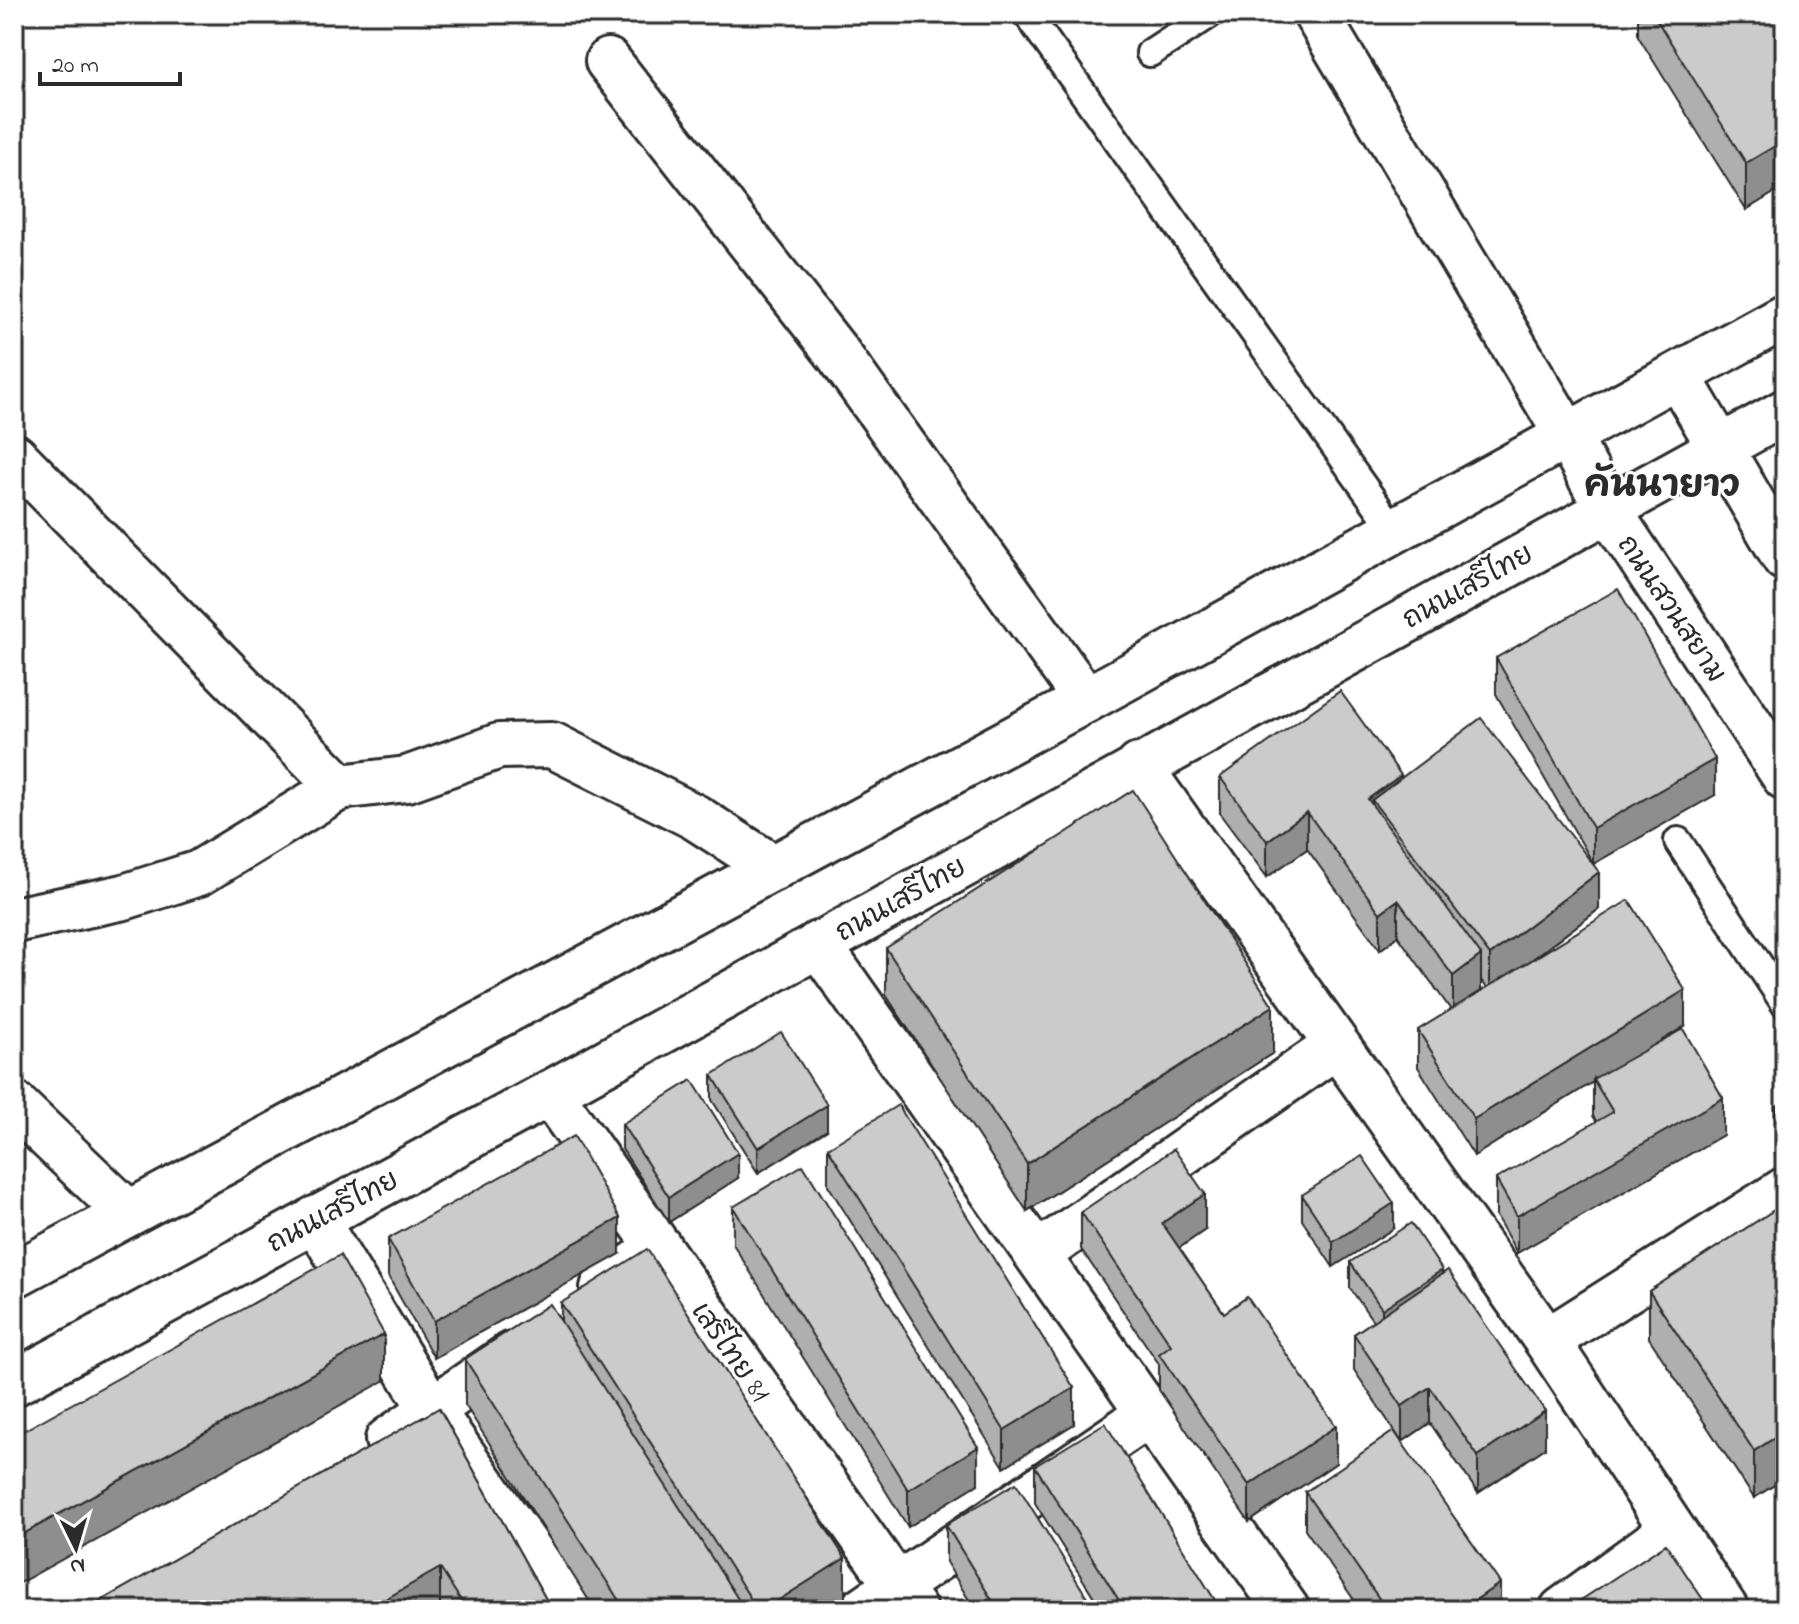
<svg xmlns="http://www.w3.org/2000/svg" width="1799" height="1624" viewBox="0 0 1799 1624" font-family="'Indie Flower','Playpen Sans Thai',sans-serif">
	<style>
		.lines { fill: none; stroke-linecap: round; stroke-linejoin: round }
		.service-casing { stroke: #2b2b2b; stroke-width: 32 }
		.minor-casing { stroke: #2b2b2b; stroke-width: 50 }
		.tertiary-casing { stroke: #2b2b2b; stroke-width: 50 }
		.secondary-casing { stroke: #2b2b2b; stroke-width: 50 }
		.service { stroke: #fff; stroke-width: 26 }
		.minor { stroke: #fff; stroke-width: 44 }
		.tertiary { stroke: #fff; stroke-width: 44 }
		.secondary { stroke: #fff; stroke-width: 44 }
		.wall { fill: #afafaf; stroke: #2b2b2b; stroke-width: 2; fill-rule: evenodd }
		.shaded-wall { fill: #8e8e8e; stroke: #2b2b2b; stroke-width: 2 }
		.building { fill: #cbcbcb; stroke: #2b2b2b; stroke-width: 2 }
		.labels { text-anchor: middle; stroke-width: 6; stroke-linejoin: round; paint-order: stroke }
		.street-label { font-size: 28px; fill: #2b2b2b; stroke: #fff }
		.district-label { font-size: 36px; font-weight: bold; fill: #2b2b2b; stroke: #fff }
	</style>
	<rect width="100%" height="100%" fill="#fff"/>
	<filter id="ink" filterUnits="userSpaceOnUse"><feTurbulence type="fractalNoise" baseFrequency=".0125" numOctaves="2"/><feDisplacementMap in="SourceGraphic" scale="16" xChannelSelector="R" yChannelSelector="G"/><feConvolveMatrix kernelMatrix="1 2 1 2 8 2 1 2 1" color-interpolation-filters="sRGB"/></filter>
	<g filter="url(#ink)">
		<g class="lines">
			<!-- service casing -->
			<g class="service-casing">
				<path id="service" d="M1027,14L1395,531
					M1150,53L1210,14
					M1678,841L1785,1004"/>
			</g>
			<!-- minor casing -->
			<g class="minor-casing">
				<path id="minor" d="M1316,14L1567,435
					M608,61L838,354L1086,700
					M14,456L340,787L407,779L499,746L552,745L695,817L774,868
					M1139,766L1547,1341L1726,1610
					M14,920L124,897L199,873L340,787
					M818,944L1287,1610
					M550,1093L914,1610
					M14,1104L128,1213
					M315,1219L433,1412L571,1610
					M1038,1254L1337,1045
					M603,1288L659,1247
					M1547,1341L1785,1190
					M388,1440L512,1354
					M862,1610L1150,1413
					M1562,1610L1672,1530"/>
			</g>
			<!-- tertiary casing -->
			<g class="tertiary-casing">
				<path id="tertiary" d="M1678,376L1785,558
					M1567,435L1607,508L1785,777"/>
			</g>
			<!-- secondary casing -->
			<g class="secondary-casing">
				<path id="secondary" d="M14,1275L1086,700L1785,316
					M14,1383L550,1093L1785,412"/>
			</g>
			<!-- service -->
			<use href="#service" class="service"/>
			<!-- minor -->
			<use href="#minor" class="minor"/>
			<!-- tertiary -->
			<use href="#tertiary" class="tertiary"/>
			<!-- secondary -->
			<use href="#secondary" class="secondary"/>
		</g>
		<!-- wall -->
		<path class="wall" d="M1638,14H1785V186L1746,210L1638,36Z
			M1496,658L1715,795L1593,864L1599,909L1530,961L1685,1026L1659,1042L1723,1135L1517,1253L1496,1216V1179L1597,1122L1593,1116V1082L1474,1156L1418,1067V1030L1451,1010L1398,936L1380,950L1307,849L1267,877L1220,814V777L1401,778L1593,863L1496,694ZM1481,980L1487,988L1481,991Z
			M886,948L1273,1053L1027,1211L886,995Z
			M712,1075L827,1130L758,1173L712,1100Z
			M1785,1101V1170L1775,1154V1107Z
			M622,1124L738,1178L669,1222L622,1149Z
			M828,1148L1074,1424L1004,1467L828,1185Z
			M1302,1195L1394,1228L1333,1267L1302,1220Z
			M1785,1203V1478L1754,1498L1649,1338V1291Z
			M733,1207L978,1484L908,1527L733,1244Z
			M1081,1212L1205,1230L1179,1248L1224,1313L1336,1463L1249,1522L1159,1390V1364L1081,1249Z
			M388,1239L620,1254L434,1358L388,1276Z
			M1350,1262L1442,1274L1545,1448L1478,1493L1430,1423L1402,1442L1354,1370V1334L1373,1321L1350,1288Z
			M561,1303L845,1605L837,1610H595L465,1405V1359L561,1320Z
			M439,1408L552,1610H85Z
			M1035,1466L1221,1610H1102L1035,1503Z
			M1305,1492L1500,1610H1361L1305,1529Z
			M946,1525L1095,1610H975L946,1562Z"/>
		<!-- shaded-wall -->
		<path class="shaded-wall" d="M1785,140V186L1746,210V163Z
			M1715,759V795L1593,864V828Z
			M1401,775V812L1372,800V833L1368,799Z
			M1307,812V849L1267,877V841Z
			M1599,872V909L1490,991V955Z
			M1398,900V936L1380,950V913Z
			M1481,955V992L1453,1012V976Z
			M1685,990V1026L1595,1082L1593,1079V1082L1474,1156V1119Z
			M1273,1006V1053L1027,1211V1164Z
			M1723,1098V1135L1517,1253V1216Z
			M827,1105V1130L758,1173V1148Z
			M738,1153V1178L669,1222V1197Z
			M1205,1194V1230L1162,1260V1223Z
			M1394,1203V1228L1333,1267V1242Z
			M620,1218V1254L434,1358V1321Z
			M1442,1270V1295L1382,1335V1309Z
			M384,1334V1381L14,1586V1539Z
			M1430,1387V1423L1402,1442V1406Z
			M1074,1388V1424L1004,1467V1430Z
			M1545,1411V1448L1478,1493V1456Z
			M1336,1426V1463L1249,1522V1485Z
			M1785,1431V1478L1754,1498V1451Z
			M978,1447V1484L908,1527V1490Z
			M845,1558V1605L837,1610H763Z
			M440,1568V1610H366Z
			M1500,1583V1610H1461Z"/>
		<!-- building -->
		<path class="building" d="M1653,14H1785V140L1746,163Z
			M1618,589L1715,759L1593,828L1496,658Z
			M1340,691L1401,775L1368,799L1481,955L1453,976L1398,900L1380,913L1307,812L1267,841L1220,777Z
			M1481,718L1599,872L1490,955L1372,800Z
			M1133,790L1273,1006L1027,1164L886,948Z
			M1629,900L1685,990L1474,1119L1418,1030Z
			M1683,1029L1723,1098L1517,1216L1496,1179L1613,1112L1593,1079Z
			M781,1032L827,1105L758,1148L712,1075Z
			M692,1080L738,1153L669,1197L622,1124Z
			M1785,1101V1123L1775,1107Z
			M898,1105L1074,1388L1004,1430L828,1148Z
			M574,1136L620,1218L434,1321L388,1239Z
			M1174,1149L1205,1194L1162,1223L1224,1313L1247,1297L1336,1426L1249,1485L1159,1354L1171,1345L1081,1212Z
			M1362,1156L1394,1203L1333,1242L1302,1195Z
			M803,1165L978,1447L908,1490L733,1207Z
			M1785,1203V1431L1754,1451L1649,1291Z
			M1411,1223L1442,1270L1382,1309L1350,1262Z
			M647,1249L845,1558L763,1610H758L561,1303Z
			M340,1255L384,1334L14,1539V1436Z
			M1448,1270L1545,1411L1478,1456L1430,1387L1402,1406L1354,1334Z
			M550,1304L745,1610H625L465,1359Z
			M439,1408L552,1610H467L440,1568L366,1610H85Z
			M1105,1423L1221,1610H1125L1035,1466Z
			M1394,1431L1500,1583L1461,1610H1387L1305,1492Z
			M1016,1483L1095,1610H998L946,1525Z
			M1666,1544L1710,1610H1566Z"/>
	</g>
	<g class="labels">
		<!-- street labels -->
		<g class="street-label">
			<text transform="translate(1467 585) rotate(-29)" y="10">ถนนเสรีไทย</text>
			<text transform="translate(1673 608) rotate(56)" y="10">ถนนสวนสยาม</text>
			<text transform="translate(900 898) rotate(-29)" y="10">ถนนเสรีไทย</text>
			<text transform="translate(332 1210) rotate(-28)" y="10">ถนนเสรีไทย</text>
			<text transform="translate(732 1351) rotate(55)" y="10">เสรีไทย 81</text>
		</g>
		<!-- district labels -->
		<g class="district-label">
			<text x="1662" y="496">คันนายาว</text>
		</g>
	</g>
	<!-- margin -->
	<rect width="1799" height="1624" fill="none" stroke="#fff" stroke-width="48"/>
	<rect x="24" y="24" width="1751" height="1576" fill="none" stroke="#2b2b2b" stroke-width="3" filter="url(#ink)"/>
	<!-- north arrow -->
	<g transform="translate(76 1548) rotate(175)" stroke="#ffffff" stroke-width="6" paint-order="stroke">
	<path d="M0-6L14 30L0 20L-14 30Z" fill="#2b2b2b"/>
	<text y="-12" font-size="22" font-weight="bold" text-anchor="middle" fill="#2b2b2b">N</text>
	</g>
	<!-- scale -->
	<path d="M40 72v12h140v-12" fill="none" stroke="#2b2b2b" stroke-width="4"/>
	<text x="52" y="72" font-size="24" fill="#2b2b2b" stroke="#ffffff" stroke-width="6" paint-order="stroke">20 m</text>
</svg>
